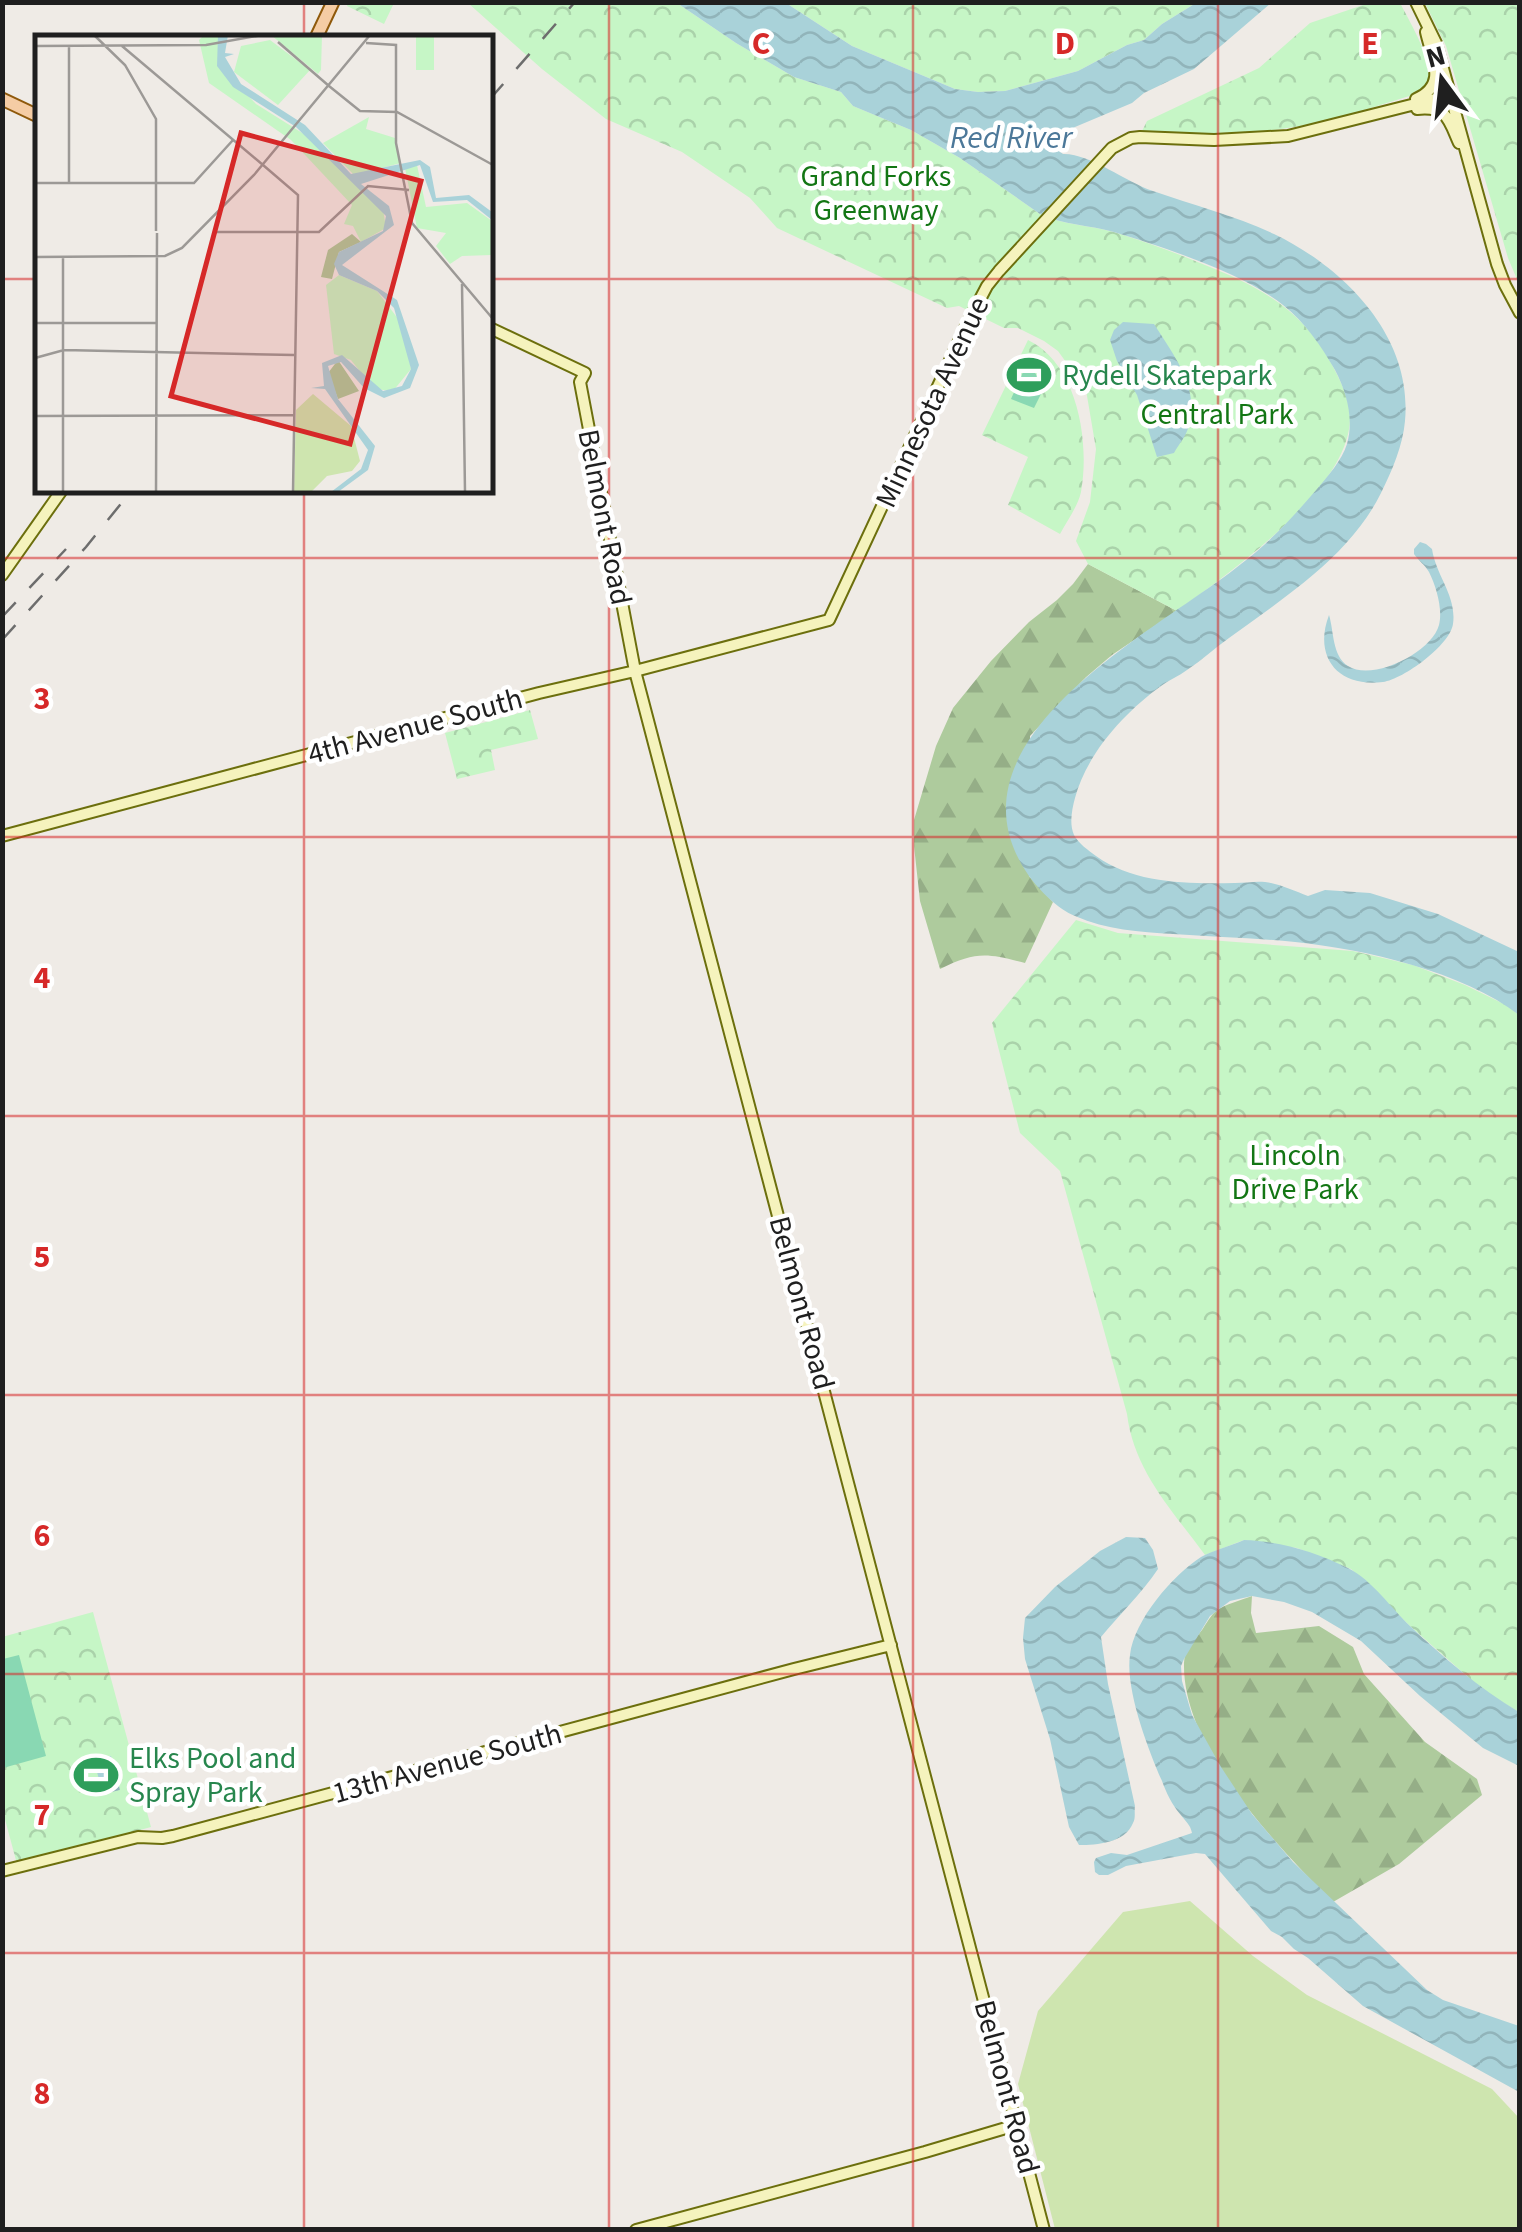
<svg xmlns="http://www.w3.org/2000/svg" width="1522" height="2232" viewBox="0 0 1522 2232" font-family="'Source Sans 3',sans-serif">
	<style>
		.grass { fill: #cee5af }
		.forest { fill: url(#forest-firs) }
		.park { fill: url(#park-crowns) }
		.pitch { fill: #89d8b3 }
		.water { fill: url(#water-waves) }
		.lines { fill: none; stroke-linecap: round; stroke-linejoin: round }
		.secondary-casing { stroke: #6c6f0d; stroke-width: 14 }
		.primary-casing { stroke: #8f590b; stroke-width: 15 }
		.secondary { stroke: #f5f3bd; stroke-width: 10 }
		.primary { stroke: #f5cca4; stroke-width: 11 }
		.rail { stroke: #6d6d6d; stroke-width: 2.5; stroke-dasharray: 20 20; stroke-linecap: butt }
		.grid { fill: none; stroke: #d62828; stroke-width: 2.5; stroke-opacity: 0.55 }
		.labels { text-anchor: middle; stroke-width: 9; stroke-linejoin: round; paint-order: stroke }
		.park-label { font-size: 30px; fill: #137614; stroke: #fff }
		.leisure-label { font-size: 30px; fill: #27864d; stroke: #fff; text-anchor: start }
		.street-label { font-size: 30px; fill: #1f1f1f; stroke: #fff }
		.water-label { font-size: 32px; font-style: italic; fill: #4c7899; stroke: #fff }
		.inset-road { fill: none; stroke: #9c9996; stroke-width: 2.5 }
		.view { fill: #d62828; fill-opacity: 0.15; stroke: #d62828; stroke-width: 5 }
		.inset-edge { fill: none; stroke: #1f1f1f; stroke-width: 5 }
		.grid-label { font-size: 32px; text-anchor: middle; font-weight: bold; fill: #d62828; stroke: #fff; stroke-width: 9; stroke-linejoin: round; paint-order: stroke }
	</style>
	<defs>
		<pattern id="forest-firs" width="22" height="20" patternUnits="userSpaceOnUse" patternTransform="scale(2.5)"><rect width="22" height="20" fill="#aecb9d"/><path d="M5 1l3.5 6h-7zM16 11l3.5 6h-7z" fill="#95ae87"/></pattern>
		<pattern id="park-crowns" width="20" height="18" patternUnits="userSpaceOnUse" patternTransform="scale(2.5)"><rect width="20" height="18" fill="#c6f6c6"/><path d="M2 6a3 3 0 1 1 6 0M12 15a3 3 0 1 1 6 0" fill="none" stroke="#aad2aa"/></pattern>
		<pattern id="water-waves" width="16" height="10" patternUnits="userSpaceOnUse" patternTransform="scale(2.5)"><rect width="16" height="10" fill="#a9d2d9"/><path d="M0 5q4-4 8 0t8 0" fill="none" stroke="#91b4ba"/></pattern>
	</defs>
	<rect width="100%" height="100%" fill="#efebe6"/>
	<!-- grass -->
	<path class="grass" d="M1190,1901L1253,1956L1307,1995L1492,2089L1519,2118V2229H1055L1018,2084L1038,2011L1123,1912Z"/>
	<!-- forest -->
	<path class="forest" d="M1088,564L1177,611L1112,655L1085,678L1030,736L1029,876L1053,902L1025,963C987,953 976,951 940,969L920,901L914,846V820L936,746L953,708L991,661L1029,622L1057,600L1073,584Z
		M1252,1596L1251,1613L1256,1633L1319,1626L1353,1647L1364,1674L1425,1742L1477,1779L1482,1795L1399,1864L1333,1902C1276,1845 1182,1748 1184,1663C1184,1651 1195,1639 1202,1630C1206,1624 1211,1615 1216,1611C1225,1604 1242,1600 1252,1596Z"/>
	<!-- park -->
	<path class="park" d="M348,3V2L394,3L384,24L347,6Z
		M468,3H677L736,43L794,77L841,92L853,106L911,130L960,158L1040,214C1063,225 1089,225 1114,232C1142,241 1172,251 1200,263C1256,285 1300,307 1330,361C1339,378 1350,398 1350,418C1350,489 1230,572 1177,611L1088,564L1076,541L1090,502L1096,449L1086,390L1058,351L1044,341L1018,328H1004L959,306L947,308L777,228L750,198L682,152L606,119L542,69Z
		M786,3H1196L1162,24L1144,40L1127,45L1078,71L1005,91L978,92L955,89L852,46Z
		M1369,3H1400C1408,18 1433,62 1430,78C1429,83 1426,87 1423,92C1376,106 1329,123 1281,129C1235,135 1188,133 1142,131L1147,121L1259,68L1310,23Z
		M1425,3H1519V284L1508,258L1446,46Z
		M1028,340C1078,364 1090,442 1081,492C1078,506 1067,521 1060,534L1008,505L1028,457L982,435Z
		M530,710L538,739L491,750L495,770L457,779L445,733Z
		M1076,920L1118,933L1353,951L1413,965L1465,985L1506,1005L1519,1015V1712L1485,1692L1411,1627L1351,1569L1297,1548L1244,1540L1205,1555C1172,1510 1134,1471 1127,1414L1060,1171L1020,1133L992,1023Z
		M93,1612L151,1827L17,1864L3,1812L2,1637Z"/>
	<!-- pitch -->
	<path class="pitch" d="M1028,361L1044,388L1034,408L1011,399Z
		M19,1655L46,1756L3,1768V1659Z"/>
	<!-- water -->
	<path class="water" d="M677,3H786L852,46L955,89L978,92L1005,91L1078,71L1127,45L1144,40L1162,24L1196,3H1271L1194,69L1144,93L1132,103L1075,127L1059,141L1057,149L1063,154C1089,153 1126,182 1153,191C1193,205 1236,216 1274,234C1345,268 1413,337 1405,421C1403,445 1392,471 1381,493C1366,524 1340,552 1314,574C1287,597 1258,617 1229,638C1215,648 1202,660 1187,670C1179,676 1169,680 1161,686C1125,712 1087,753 1075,798C1072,809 1069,824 1074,835C1079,844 1088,850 1096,856C1135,884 1189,884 1235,883C1245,883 1255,881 1265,882C1280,884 1294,891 1308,896L1325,890L1370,893L1438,914L1519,952V1015C1464,972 1364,949 1295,942C1255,938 1213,937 1173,934C1139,932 1107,930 1075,916C1058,909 1040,891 1029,876C934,740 1158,631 1241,564C1270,542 1294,516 1317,489C1328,476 1342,460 1347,444C1354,419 1347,393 1335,370C1321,346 1305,322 1283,305C1243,273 1163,247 1114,232C1090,225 1063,225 1040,214L960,158L911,130L853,106L841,92L794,77L736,43Z
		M1123,322L1154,324C1173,354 1200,388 1189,425C1187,435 1179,444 1174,453L1157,457L1137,395L1117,361L1110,340L1114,330Z
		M1420,542L1426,544L1432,549C1436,576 1457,596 1453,624C1450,645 1404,679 1383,682C1338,688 1313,657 1329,615C1334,631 1332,656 1348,666C1373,682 1432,652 1439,625C1443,609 1436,586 1429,572C1425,565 1418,560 1414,554V549Z
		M1126,1537L1145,1538L1153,1550L1158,1569C1141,1594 1120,1614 1101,1637L1108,1684L1135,1806C1134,1811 1136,1818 1133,1823C1125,1843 1097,1845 1079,1845L1069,1827L1050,1739L1025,1659L1023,1638L1025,1618L1055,1587L1100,1551Z
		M1244,1540C1280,1541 1316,1552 1348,1568C1372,1580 1391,1608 1410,1626C1444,1658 1479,1688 1519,1712V1766L1483,1748L1420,1696L1361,1641L1312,1612L1284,1602L1252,1596L1230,1601L1210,1616L1184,1659L1181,1666L1182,1681L1192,1715L1221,1767L1252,1814L1293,1862L1427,1990L1443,2000L1519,2026V2092L1363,2006L1308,1958L1294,1949L1282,1937L1271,1931L1205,1854L1196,1853L1126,1866L1108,1875H1099L1095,1872L1094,1862L1096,1858L1111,1853L1127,1855L1192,1833C1190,1824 1186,1822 1180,1814C1172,1805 1166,1792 1162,1781C1148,1749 1125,1689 1130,1655C1134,1620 1173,1575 1201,1557C1214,1550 1230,1546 1244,1540Z
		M111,1756L120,1790L103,1794L94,1761Z"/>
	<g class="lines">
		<!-- secondary casing -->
		<g class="secondary-casing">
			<path id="secondary" d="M1416,2L1436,43L1497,264L1505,285L1520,313
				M1416,99C1448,85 1432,59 1426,32
				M1417,109C1447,106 1448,118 1459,143
				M490,328L585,373L580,382L635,671L1044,2230
				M2,575L62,490
				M2,836L539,693L635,671L829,620L967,324L987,286L999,271L1112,148L1131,138L1140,137L1214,140L1288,136L1451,95
				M2,1871L138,1837L162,1838L173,1836L794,1669L891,1645
				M636,2230L925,2152L1016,2125"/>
		</g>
		<!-- primary casing -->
		<g class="primary-casing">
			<path id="primary" d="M316,38L333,2
				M2,99L38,116"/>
		</g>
		<!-- secondary -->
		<use href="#secondary" class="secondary"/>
		<!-- primary -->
		<use href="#primary" class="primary"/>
		<!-- rail -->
		<path class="rail" d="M490,99L575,2
			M2,617L66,549
			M2,640L86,547L132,490"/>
	</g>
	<!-- grid -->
	<path class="grid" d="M304,2V38M609,2V2230M913,2V2230M1218,2V2230M2,279H38M490,279H1520M304,490V2230M2,558H1520M2,837H1520M2,1116H1520M2,1395H1520M2,1674H1520M2,1953H1520"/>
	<!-- icons -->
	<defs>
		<g id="stadium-bare" transform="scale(3.45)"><path d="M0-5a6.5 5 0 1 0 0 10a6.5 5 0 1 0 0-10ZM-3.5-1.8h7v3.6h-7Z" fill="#2e9e5b" stroke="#fff" stroke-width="2.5" paint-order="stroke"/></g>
	</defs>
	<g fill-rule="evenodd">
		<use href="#stadium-bare" x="1029" y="375"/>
		<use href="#stadium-bare" x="96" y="1775"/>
	</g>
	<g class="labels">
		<!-- park labels -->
		<g class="park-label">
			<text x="876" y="186">Grand Forks<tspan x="876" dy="34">Greenway</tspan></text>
			<text x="1217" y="424">Central Park</text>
			<text x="1295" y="1165">Lincoln<tspan x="1295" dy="34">Drive Park</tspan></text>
		</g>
		<!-- leisure labels -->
		<g class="leisure-label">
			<text x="1062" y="385">Rydell Skatepark</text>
			<text x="129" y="1768">Elks Pool and<tspan x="129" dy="34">Spray Park</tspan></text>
		</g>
		<!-- street labels -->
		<g class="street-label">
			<text transform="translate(932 402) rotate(-65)" y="10">Minnesota Avenue</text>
			<text transform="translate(605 517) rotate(79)" y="10">Belmont Road</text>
			<text transform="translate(415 726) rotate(-15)" y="10">4th Avenue South</text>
			<text transform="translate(802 1303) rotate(75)" y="10">Belmont Road</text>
			<text transform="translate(447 1763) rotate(-15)" y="10">13th Avenue South</text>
			<text transform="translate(1007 2087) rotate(75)" y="10">Belmont Road</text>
		</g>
		<!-- water labels -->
		<g class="water-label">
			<text x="1011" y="148">Red River</text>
		</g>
	</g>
	<!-- overview -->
	<g transform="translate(35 35)">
		<rect width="458" height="458" fill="#efebe6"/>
		<path d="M278,359L316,391L325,426L317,436L292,441L277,456H259L261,375Z" fill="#cee5af"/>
		<path d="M317,199L326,207L304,217L297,244L286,242L293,215ZM303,325L324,356L303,364L293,338Z" fill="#aecb9d"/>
		<path d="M169,0H183V29L221,69L272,101L348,174L351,193L326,207L318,191L309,189L317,170L256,105L174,48L164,5ZM236,0H287L286,35L283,39ZM381,0H399V35H381ZM235,5L275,35L243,70L199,37L206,11ZM334,82L331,94L360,103L366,128L319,140L288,108ZM382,130L391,172L432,168L457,186L456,220L427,221L415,229L401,211L411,198L382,193L370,133ZM304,240L342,256L367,289L376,334L358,356L339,354L316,325L299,319L291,250Z" fill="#c6f6c6"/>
		<path d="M183,0H193L190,18L199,19L190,22L206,49L270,90L316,139L385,125L395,132L401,163L434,160L457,177V185L432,165L398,167L385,130L326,149L354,171L359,190L307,230L362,265L384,330L375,353L349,363L329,353L306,327L293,331L303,364L340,411L333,435L303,457H296L326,434L333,415L290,354L276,353L289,351L287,328L307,320L348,356L367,351L376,334L359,273L342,256L304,240L299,229L304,217L348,196L351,181L261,92L198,52L182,31Z" fill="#a9d2d9"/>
		<path class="inset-road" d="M59,0L90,30L121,84V196M243,7L294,51M331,8L361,10V108L377,188L458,284M0,11L171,10L227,0M87,11L228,130M294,51L325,76L362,77L458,130M228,130L263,160L258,457M0,148H159L198,105M34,148V11M179,197H284L333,151L374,155M0,222L130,221L147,213L219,140L335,0M28,222V457M427,249L430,457M0,288H121M0,323L29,315L259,320M0,381L259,380M121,457L122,198"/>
		<path class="view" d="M206,98L386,146L315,409L136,361Z"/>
		<rect width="458" height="458" class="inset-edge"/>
	</g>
	<g class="grid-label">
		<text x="761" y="54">C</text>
		<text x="1065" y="54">D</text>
		<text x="1370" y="54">E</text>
		<text x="42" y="709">3</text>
		<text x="42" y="988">4</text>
		<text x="42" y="1267">5</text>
		<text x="42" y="1546">6</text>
		<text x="42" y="1825">7</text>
		<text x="42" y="2104">8</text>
	</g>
	<!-- border -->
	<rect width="1522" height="2232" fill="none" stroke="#1f1f1f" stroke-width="10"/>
	<!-- north arrow -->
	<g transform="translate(1442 80) rotate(345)" stroke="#ffffff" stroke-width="8" paint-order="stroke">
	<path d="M0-8L18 38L0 25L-18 38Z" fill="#1f1f1f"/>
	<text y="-15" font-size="28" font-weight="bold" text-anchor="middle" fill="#1f1f1f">N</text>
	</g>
</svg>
